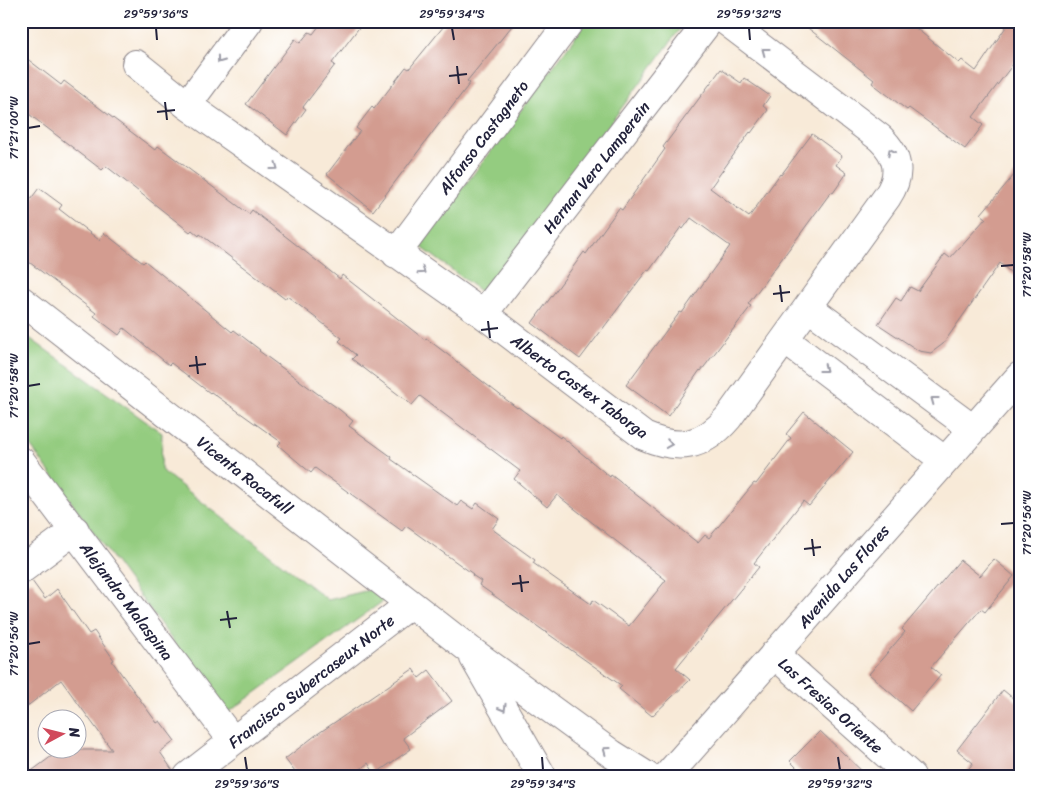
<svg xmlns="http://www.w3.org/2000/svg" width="1041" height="797" viewBox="0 0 1041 797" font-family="Sriracha,sans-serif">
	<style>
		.green { fill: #94cc80; stroke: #5b775e }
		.building { fill: #d39c90 }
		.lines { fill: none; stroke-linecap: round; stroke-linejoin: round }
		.minor-casing { stroke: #8d868a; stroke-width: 30 }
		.minor { stroke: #fff; stroke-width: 28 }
		.oneway { stroke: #9c9ca7 }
		.ticks { fill: none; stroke: #22223b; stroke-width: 2 }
		.labels { text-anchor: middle; stroke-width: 4; stroke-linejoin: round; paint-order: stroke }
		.street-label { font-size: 16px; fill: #22223b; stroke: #fff }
		.neatline { fill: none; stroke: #22223b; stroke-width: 2 }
		.ticks-label { font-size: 12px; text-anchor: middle; fill: #22223b }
	</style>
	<rect width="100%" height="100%" fill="#fff"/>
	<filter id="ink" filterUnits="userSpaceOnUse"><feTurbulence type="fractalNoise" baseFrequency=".02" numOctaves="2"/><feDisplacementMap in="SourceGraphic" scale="10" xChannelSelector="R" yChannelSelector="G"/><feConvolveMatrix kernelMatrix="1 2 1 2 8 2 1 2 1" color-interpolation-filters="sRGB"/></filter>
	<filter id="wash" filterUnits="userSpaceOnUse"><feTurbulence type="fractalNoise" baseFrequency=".0096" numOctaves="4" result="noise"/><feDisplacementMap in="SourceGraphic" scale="20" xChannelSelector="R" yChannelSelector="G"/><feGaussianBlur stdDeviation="1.12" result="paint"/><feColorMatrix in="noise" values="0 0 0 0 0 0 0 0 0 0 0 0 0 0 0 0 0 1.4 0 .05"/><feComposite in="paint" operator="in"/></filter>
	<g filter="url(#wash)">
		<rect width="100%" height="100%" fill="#f8ead8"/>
		<!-- green -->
		<path class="green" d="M587,21H686L484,294L420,246Z
			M21,332L162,433L161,470L328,600L369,590L386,599L226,714L21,433Z"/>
		<g id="blocks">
			<!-- building -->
			<path class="building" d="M323,21H364L332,63L335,65L303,107L306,109L287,135L246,104L295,39L300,43L309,32L313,34Z
				M448,21H516L467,81L470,83L373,211L327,174L360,131L356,128L372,107L374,109L406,67L409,69Z
				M799,21H907L959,63L962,60L976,71L1010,21H1020V55L973,117L983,125L965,149L909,108L907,110L872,83L874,80Z
				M21,54L61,85L64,81L155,150L158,146L249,214L252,210L340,279L342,275L425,340L426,338L517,408L518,407L560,438L561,436L610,477L611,475L698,543L705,535L709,538L754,483L756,484L791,438L786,434L804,412L853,452L809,506L803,501L754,563L759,567L676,668L690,680L652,716L619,689L622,686L479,585L481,581L472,575L473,574L406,526L402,531L315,468L311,473L278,445L281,442L211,392L210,393L171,363L169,365L124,328L119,335L94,316L96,313L21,256V212L39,188L62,205L59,209L99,240L104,233L143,263L145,261L232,332L234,330L260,350L259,351L340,410L353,421L349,426L392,457L391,459L457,506L461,501L473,509L477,503L499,519L492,529L535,560L533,563L591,604L593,600L629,626L666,580L557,495L547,507L514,479L520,471L420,396L412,405L352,359L356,355L339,341L342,338L287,296L285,299L200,234L199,236L192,230L190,232L106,166L102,170L21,108Z
				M721,69L741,83L744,78L770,96L763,106L768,110L751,133L750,132L710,188L749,217L780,174L781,175L812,134L842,156L836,165L847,173L833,193L831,192L801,233L748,304L751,306L701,371L700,370L668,416L626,385L680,312L682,313L730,246L691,218L683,229L681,227L649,271L647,270L580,359L532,323L584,252L586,254L619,208L622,210L665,149L663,147Z
				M1020,168V281L1000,263L943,344L931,353L919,351L878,324L896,298L901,301L910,287L918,291L945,254L950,258L986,218L981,214Z
				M994,559L1014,576L985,612L981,609L931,667L941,675L911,711L869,674L905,632L902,629L960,560L980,576Z
				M32,581L45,599L57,589L89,634L94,631L114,660L112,661L157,723L160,721L175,741L160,752L173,771V776H25L60,750H112L61,680L21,711V585Z
				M413,669L419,678L429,670L452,701L403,738L411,749L375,774L368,763L352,776H298L285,759L316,735Z
				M1003,690L1020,704V776H963L973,763L957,750Z
				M820,731L867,776H805L790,761Z"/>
		</g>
	</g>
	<g filter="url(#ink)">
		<use href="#blocks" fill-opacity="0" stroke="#8d868a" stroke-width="1"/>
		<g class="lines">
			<!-- minor casing -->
			<g class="minor-casing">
				<path id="minor" d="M249,21L187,105L483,314L644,436C679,451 703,447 728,418L887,197C902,175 899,156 880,138L726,21
					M136,64L187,105
					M396,254L570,21
					M21,300L470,650L612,754L647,776
					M808,307L973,429
					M483,314L709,21
					M785,340L945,461
					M21,461L233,741
					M21,570L75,530
					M774,654L911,776
					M474,658L542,776
					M188,776L410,604
					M667,776L1020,376"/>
			</g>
			<!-- minor -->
			<use href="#minor" class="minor"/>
		</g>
		<!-- one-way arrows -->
		<defs><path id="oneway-chevron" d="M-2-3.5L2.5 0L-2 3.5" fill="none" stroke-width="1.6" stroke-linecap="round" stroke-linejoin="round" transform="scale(1.25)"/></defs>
		<g class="oneway">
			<use href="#oneway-chevron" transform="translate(765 51) rotate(-143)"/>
			<use href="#oneway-chevron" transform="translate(220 60) rotate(126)"/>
			<use href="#oneway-chevron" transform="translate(891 152) rotate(-118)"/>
			<use href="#oneway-chevron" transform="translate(275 167) rotate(36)"/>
			<use href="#oneway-chevron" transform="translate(422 271) rotate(35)"/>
			<use href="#oneway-chevron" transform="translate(824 369) rotate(37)"/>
			<use href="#oneway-chevron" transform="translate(934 400) rotate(-143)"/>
			<use href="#oneway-chevron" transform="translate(669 444) rotate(9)"/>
			<use href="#oneway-chevron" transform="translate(503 708) rotate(60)"/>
			<use href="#oneway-chevron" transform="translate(606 750) rotate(-144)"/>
		</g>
	</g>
	<!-- ticks -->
	<path class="ticks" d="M156,28L157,40M452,28L454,40M749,28L750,40M457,66L459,84M449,76L467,74M165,102L167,120M157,112L175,110M28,128L40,126M1001,266L1014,265M780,285L782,302M773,294L790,292M488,321L490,338M481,330L498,328M196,356L198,374M189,366L206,364M28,386L40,384M1001,524L1014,523M812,539L814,556M804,549L821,547M520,575L522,592M512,584L529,582M227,611L230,628M220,620L237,618M28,644L40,642M245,757L247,770M542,757L543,770M838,757L840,770"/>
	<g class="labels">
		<!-- street labels -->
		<g class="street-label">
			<text transform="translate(483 137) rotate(-53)" y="6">Alfonso Castagneto</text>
			<text transform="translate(596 167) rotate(-52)" y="6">Hernan Vera Lamperein</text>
			<text transform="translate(580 386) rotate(36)" y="6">Alberto Castex Taborga</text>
			<text transform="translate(245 475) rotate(38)" y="6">Vicenta Rocafull</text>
			<text transform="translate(843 576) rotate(-49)" y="6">Avenida Las Flores</text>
			<text transform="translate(127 601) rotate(53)" y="6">Alejandro Malaspina</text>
			<text transform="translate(311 681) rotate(-38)" y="6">Francisco Subercaseux Norte</text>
			<text transform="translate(831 705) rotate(42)" y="6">Las Fresias Oriente</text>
		</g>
	</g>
	<!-- margin -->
	<rect width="1041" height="797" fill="none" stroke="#fff" stroke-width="55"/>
	<!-- north arrow -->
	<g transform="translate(62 734) rotate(83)"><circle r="24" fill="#ffffff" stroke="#a7a7b1"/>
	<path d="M0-4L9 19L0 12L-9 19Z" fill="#d1495b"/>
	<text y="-8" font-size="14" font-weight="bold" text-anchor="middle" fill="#22223b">N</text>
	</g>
	<rect x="28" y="28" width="986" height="742" class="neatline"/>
	<g class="ticks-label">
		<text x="156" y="18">29°59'36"S</text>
		<text x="452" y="18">29°59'34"S</text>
		<text x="749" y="18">29°59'32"S</text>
		<text transform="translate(14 128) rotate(-90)" y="4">71°21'00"W</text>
		<text transform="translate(1027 265) rotate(-90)" y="4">71°20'58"W</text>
		<text transform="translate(14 386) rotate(-90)" y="4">71°20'58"W</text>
		<text transform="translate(1027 523) rotate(-90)" y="4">71°20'56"W</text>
		<text transform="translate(14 644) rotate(-90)" y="4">71°20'56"W</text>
		<text x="247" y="788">29°59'36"S</text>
		<text x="543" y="788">29°59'34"S</text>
		<text x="840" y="788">29°59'32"S</text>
	</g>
</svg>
